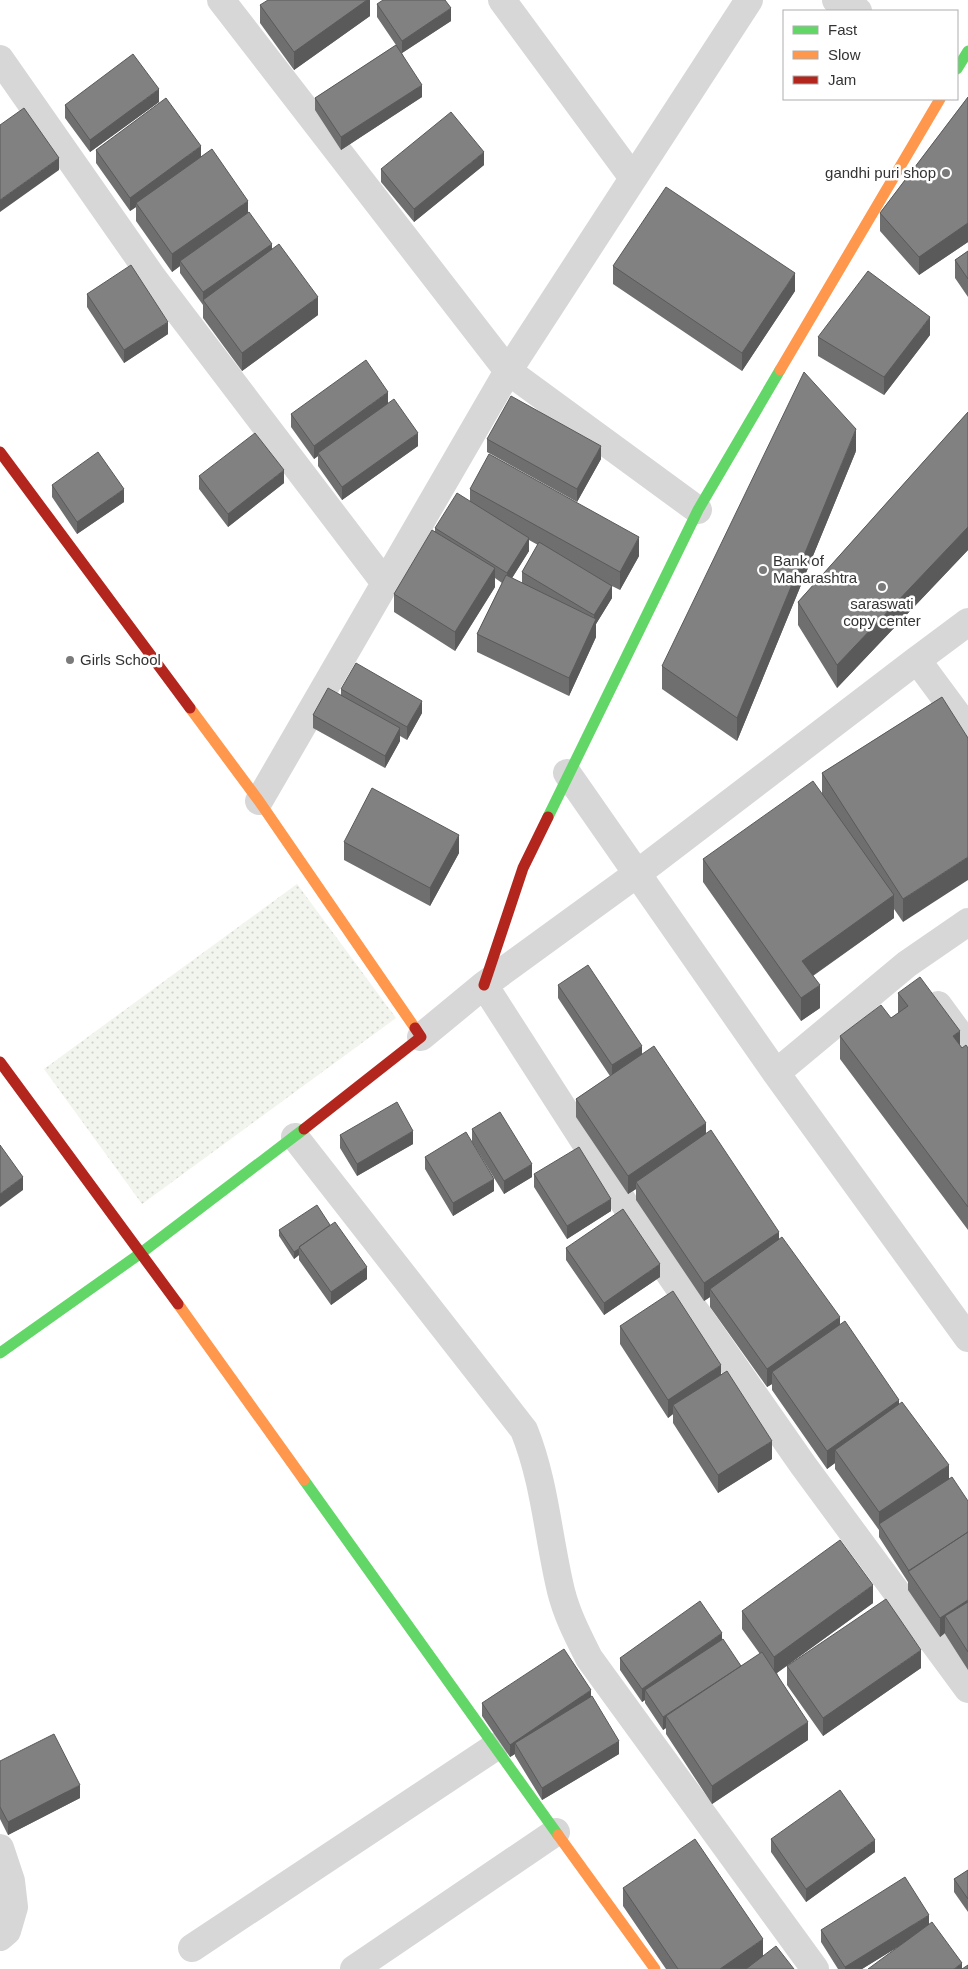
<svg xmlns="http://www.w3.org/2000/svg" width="968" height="1969" viewBox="0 0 968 1969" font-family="Arial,sans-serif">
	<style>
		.grass { fill: url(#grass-dots) }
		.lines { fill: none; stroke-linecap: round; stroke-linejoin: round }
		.street { stroke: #d7d7d7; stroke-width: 28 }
		.fast { stroke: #63d668; stroke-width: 11 }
		.slow { stroke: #ff974d; stroke-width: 11 }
		.jam { stroke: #b3261e; stroke-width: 11 }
		.wall { fill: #6f6f6f; fill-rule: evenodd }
		.shaded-wall { fill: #5a5a5a }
		.building { fill: #818181; stroke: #5a5a5a }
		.poi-dot { fill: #7a7a7a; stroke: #fff; stroke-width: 2 }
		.labels { text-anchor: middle; stroke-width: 5; stroke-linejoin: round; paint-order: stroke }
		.poi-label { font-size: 15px; fill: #333; stroke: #fff; text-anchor: start }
	</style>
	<defs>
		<pattern id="grass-dots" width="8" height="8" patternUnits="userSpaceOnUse" patternTransform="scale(1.25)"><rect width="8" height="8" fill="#f1f5ed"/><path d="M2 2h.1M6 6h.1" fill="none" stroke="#cfd2cc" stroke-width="1.8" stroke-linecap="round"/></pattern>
	</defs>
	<rect width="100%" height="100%" fill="#fff"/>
	<!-- grass -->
	<path class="grass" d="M297,884L396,1018L142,1204L44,1069Z"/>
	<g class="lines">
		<!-- street -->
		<path class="street" d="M221,0L508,371L698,510
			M502,0L633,178
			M836,0L858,11
			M0,59L153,278L385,583
			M917,660L968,622
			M567,773L776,1073L968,1338
			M259,801L508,371L749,0
			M484,985L671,1276L803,1465L968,1689
			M938,1005L968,1046
			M421,1037L484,985L638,873L917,660L968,729
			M776,1073L907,964L968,922
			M295,1137L524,1430C545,1482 548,1537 561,1591C567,1615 578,1636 589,1658L815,1969
			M0,1848L11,1881L14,1907L7,1931L0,1937
			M192,1948L495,1747
			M354,1969L556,1832"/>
		<!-- fast -->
		<path class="fast" d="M957,69L968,51
			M548,817L698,510L780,370
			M0,1353L141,1253L304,1129
			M304,1480L558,1835"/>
		<!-- slow -->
		<path class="slow" d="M780,370L940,99
			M190,708L259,801L415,1028
			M178,1304L304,1480
			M558,1835L655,1969"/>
		<!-- jam -->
		<path class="jam" d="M0,452L190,708
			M484,985L523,868L548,817
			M0,1062L178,1304
			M304,1129L421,1037L415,1028"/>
	</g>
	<!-- wall -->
	<path class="wall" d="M370,0V16L294,70L260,23V5Z
		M377,4L451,21L402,53L422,97L341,150L315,110V98L396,45L377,17Z
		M968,97V242L919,275L880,231V213Z
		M159,102L90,152L65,118V105Z
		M96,150L201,157L248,213L318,315L242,371L203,318V305L180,273V266L172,272L136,221V207L130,211L96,163Z
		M484,165L414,222L381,182V169Z
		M968,251V297L955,278V260Z
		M613,266L795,291L742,371L613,284Z
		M87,294L168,334L124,363L87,307Z
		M930,335L884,395L818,356V337Z
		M388,403L418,446L342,500L318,466V456L314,459L291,427V414Z
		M968,412V550L837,688L798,625V602Z
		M487,439L601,459L577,502L487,452Z
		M856,451L737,741L662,689V666Z
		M199,476L284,483L228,527L199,489Z
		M52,485L124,502L77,534L52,497Z
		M470,489L639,556L620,590L612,586V598L596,624V637L569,696L477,652V634L502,583L495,578V587L455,651L394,612V594L435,531V528L470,501ZM529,540L538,545L522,572V583L512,578L529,551Z
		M341,689L422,713L407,740L400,736V741L385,768L313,728V715L341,695Z
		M942,697L903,922L894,909V918L813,976L820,1008L801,1021L703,882V859L822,794V773Z
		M344,842L459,853L430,906L344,860Z
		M558,985L642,1055L706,1134L779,1239L840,1324L899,1404L949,1479L968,1501V1670L945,1634V1633L940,1637L908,1590V1582L879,1537V1530L835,1469V1463L827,1469L772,1390V1384L767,1387L710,1307V1297L704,1301L636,1200V1189L628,1194L576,1117V1099L610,1076L558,998Z
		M898,993L962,1048H968V1230L840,1059V1036L891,1018L898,1013Z
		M472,1129L532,1177L504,1194L472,1142Z
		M340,1135L413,1144L357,1176L340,1148Z
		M425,1157L494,1191L453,1216L425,1169Z
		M534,1174L611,1211L567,1239L534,1187Z
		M279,1230L367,1279L331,1305L299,1260V1255L294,1259L279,1236Z
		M566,1248L660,1277L604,1315L566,1260Z
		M620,1326L721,1375L772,1459L718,1493L673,1423V1414L668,1418L620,1344Z
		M873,1603L777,1673L808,1740L712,1804L666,1734V1728L663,1730L645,1703V1700L642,1702L620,1670V1658L722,1640L741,1666L760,1654L742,1629V1611Z
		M787,1666L921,1668L823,1736L787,1685Z
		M591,1696L619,1754L542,1800L515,1756V1754L510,1757L482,1716V1703Z
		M0,1761L80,1798L8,1835L0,1819Z
		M771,1839L875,1852L806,1902L771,1852Z
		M968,1870V1912L954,1892V1879Z
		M623,1888L763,1956L794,1969H666L623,1906Z
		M929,1924L899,1946L862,1969H838L821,1942V1930Z"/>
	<!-- shaded-wall -->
	<path class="shaded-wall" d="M367,0H370V16L294,70V52Z
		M451,8V21L402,53V41Z
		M422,85V97L341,150V137Z
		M159,89V102L90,152V140Z
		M201,146V159L136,203V207L130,211V198Z
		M484,152V165L414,222V209Z
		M59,158V170L0,212V200Z
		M248,201V219L180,261V266L172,272V254Z
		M968,223V242L919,275V257Z
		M272,244V257L203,300V305V292Z
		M795,273V291L742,371V353Z
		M318,297V315L242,371V353Z
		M930,317V335L884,395V377Z
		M168,322V334L124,363V350Z
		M388,392V405L318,453V456L314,459V446Z
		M856,429V451L737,741V718Z
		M418,433V446L342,500V487Z
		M601,446V459L577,502V489Z
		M284,470V483L228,527V514Z
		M124,489V502L77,534V522Z
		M968,527V550L837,688V665Z
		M639,537V556L620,590V572Z
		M529,538V551L507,586V573Z
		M495,568V587L455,651V632Z
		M612,586V598L596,624V637L569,696V678L594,623V615Z
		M422,701V713L407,740V727Z
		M400,728V741L385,768V756Z
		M459,835V853L430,906V888Z
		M968,857V880L903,922V899Z
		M894,895V918L802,983V961Z
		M820,985V1008L801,1021V998Z
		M960,1031V1054L953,1036Z
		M642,1046V1058L612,1078V1065Z
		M706,1123V1141L636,1182V1189L628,1194V1176Z
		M413,1131V1144L357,1176V1164Z
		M532,1164V1177L504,1194V1181Z
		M23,1177V1190L0,1207V1194Z
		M494,1179V1191L453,1216V1203Z
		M611,1199V1211L567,1239V1226Z
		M779,1232V1250L710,1289V1297L704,1301V1283Z
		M299,1249V1255L294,1259V1252Z
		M660,1264V1277L604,1315V1303Z
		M367,1267V1279L331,1305V1292Z
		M840,1317V1335L772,1372V1384L767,1387V1369Z
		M721,1365V1383L673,1405V1414L668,1418V1400Z
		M899,1400V1418L835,1450V1463L827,1469V1451Z
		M772,1441V1459L718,1493V1475Z
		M949,1465V1484L879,1525V1512Z
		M873,1585V1603L774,1675V1657Z
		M968,1600V1618L945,1616V1633L940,1637V1618Z
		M722,1633V1645L645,1690V1700L642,1702V1689Z
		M921,1650V1668L823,1736V1718Z
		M591,1690V1702L515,1743V1754L510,1757V1745Z
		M666,1716V1728L663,1730V1717Z
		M808,1722V1740L712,1804V1786Z
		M619,1741V1754L542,1800V1788Z
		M80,1785V1798L8,1835V1822Z
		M875,1840V1852L806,1902V1889Z
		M929,1915V1928L862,1969H845V1967Z
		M763,1939V1958L747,1969H720Z
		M962,1963V1969H954Z"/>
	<!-- building -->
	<path class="building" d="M268,0H367L294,52L260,5Z
		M383,0H445L451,8L402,41L377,4Z
		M396,45L422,85L341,137L315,98Z
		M133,54L159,89L90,140L65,105Z
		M968,97V223L919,257L880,213Z
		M166,98L201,146L130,198L96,150Z
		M24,108L59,158L0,200V125Z
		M451,112L484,152L414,209L381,169Z
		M212,149L248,201L172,254L136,203Z
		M666,187L795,273L742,353L613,266Z
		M249,212L272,244L203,292L180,261Z
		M279,244L318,297L242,353L203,300Z
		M968,251V279L955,260Z
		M131,265L168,322L124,350L87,294Z
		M868,271L930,317L884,377L818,337Z
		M366,360L388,392L314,446L291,414Z
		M804,372L856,429L737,718L662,666Z
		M511,396L601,446L577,489L487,439Z
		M394,399L418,433L342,487L318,453Z
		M968,412V527L837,665L798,602Z
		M255,433L284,470L228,514L199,476Z
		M98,452L124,489L77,522L52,485Z
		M489,454L639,537L620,572L470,489Z
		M457,493L529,538L507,573L435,528Z
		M432,530L495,568L455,632L394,594Z
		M539,542L612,586L594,615L522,572Z
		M506,575L596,619L569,678L477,634Z
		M356,663L422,701L407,727L341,689Z
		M328,688L400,728L385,756L313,715Z
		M942,697L968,738V857L903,899L822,773Z
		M813,781L894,895L802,961L820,985L801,998L703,859Z
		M372,788L459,835L430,888L344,842Z
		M588,965L642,1046L612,1065L558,985Z
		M920,977L960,1031L953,1036L962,1048L966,1045L968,1048V1207L840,1036L881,1005L891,1018L908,1006L898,993Z
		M654,1046L706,1123L628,1176L576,1099Z
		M397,1102L413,1131L357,1164L340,1135Z
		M500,1112L532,1164L504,1181L472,1129Z
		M711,1130L779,1232L704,1283L636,1182Z
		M466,1132L494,1179L453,1203L425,1157Z
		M0,1145L23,1177L0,1194Z
		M579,1147L611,1199L567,1226L534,1174Z
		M317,1205L330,1225L299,1247L300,1248L294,1252L279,1230Z
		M623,1209L660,1264L604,1303L566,1248Z
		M335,1222L367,1267L331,1292L299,1247Z
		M782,1237L840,1317L767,1369L710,1289Z
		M673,1291L721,1365L668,1400L620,1326Z
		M845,1321L899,1400L827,1451L772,1372Z
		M727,1371L772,1441L718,1475L673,1405Z
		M902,1402L949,1465L879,1512L835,1450Z
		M952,1477L968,1501V1532L909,1571L879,1524Z
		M968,1532V1600L940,1618L908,1571Z
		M840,1540L873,1585L774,1657L742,1611Z
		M886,1599L921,1650L823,1718L787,1666Z
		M700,1601L722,1633L642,1689L620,1658Z
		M968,1602V1652L945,1616Z
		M723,1639L741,1666L663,1717L645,1690Z
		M564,1649L591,1690L510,1745L482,1703Z
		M762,1652L808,1722L712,1786L666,1716Z
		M592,1696L619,1741L542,1788L515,1743Z
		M54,1734L80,1785L8,1822L0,1807V1761Z
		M840,1790L875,1840L806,1889L771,1839Z
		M695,1839L763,1939L720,1969H678L623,1888Z
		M968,1870V1899L954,1879Z
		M905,1877L929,1915L845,1967L821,1930Z
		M932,1922L962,1963L954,1969H868Z
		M776,1946L794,1969H746Z
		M968,1965V1969H962Z"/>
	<!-- markers -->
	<g class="poi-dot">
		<circle cx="946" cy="173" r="5"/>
		<circle cx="763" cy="570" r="5"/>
		<circle cx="882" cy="587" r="5"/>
		<circle cx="70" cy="660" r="5"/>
	</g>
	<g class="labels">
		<!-- poi labels -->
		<g class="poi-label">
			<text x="936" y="178" text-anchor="end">gandhi puri shop</text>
			<text x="773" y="566">Bank of<tspan x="773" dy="17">Maharashtra</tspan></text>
			<text x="882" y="609" text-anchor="middle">saraswati<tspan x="882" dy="17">copy center</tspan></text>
			<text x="80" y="665">Girls School</text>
		</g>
	</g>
	<!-- legend -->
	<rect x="783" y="10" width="175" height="90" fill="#ffffff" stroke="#adadad"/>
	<rect x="793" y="26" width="25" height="8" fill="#63d668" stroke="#adadad"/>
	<text x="828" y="35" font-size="15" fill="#333333">Fast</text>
	<rect x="793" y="51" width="25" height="8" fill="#ff974d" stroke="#adadad"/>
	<text x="828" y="60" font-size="15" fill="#333333">Slow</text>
	<rect x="793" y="76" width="25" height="8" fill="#b3261e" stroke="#adadad"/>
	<text x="828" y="85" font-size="15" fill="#333333">Jam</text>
</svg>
